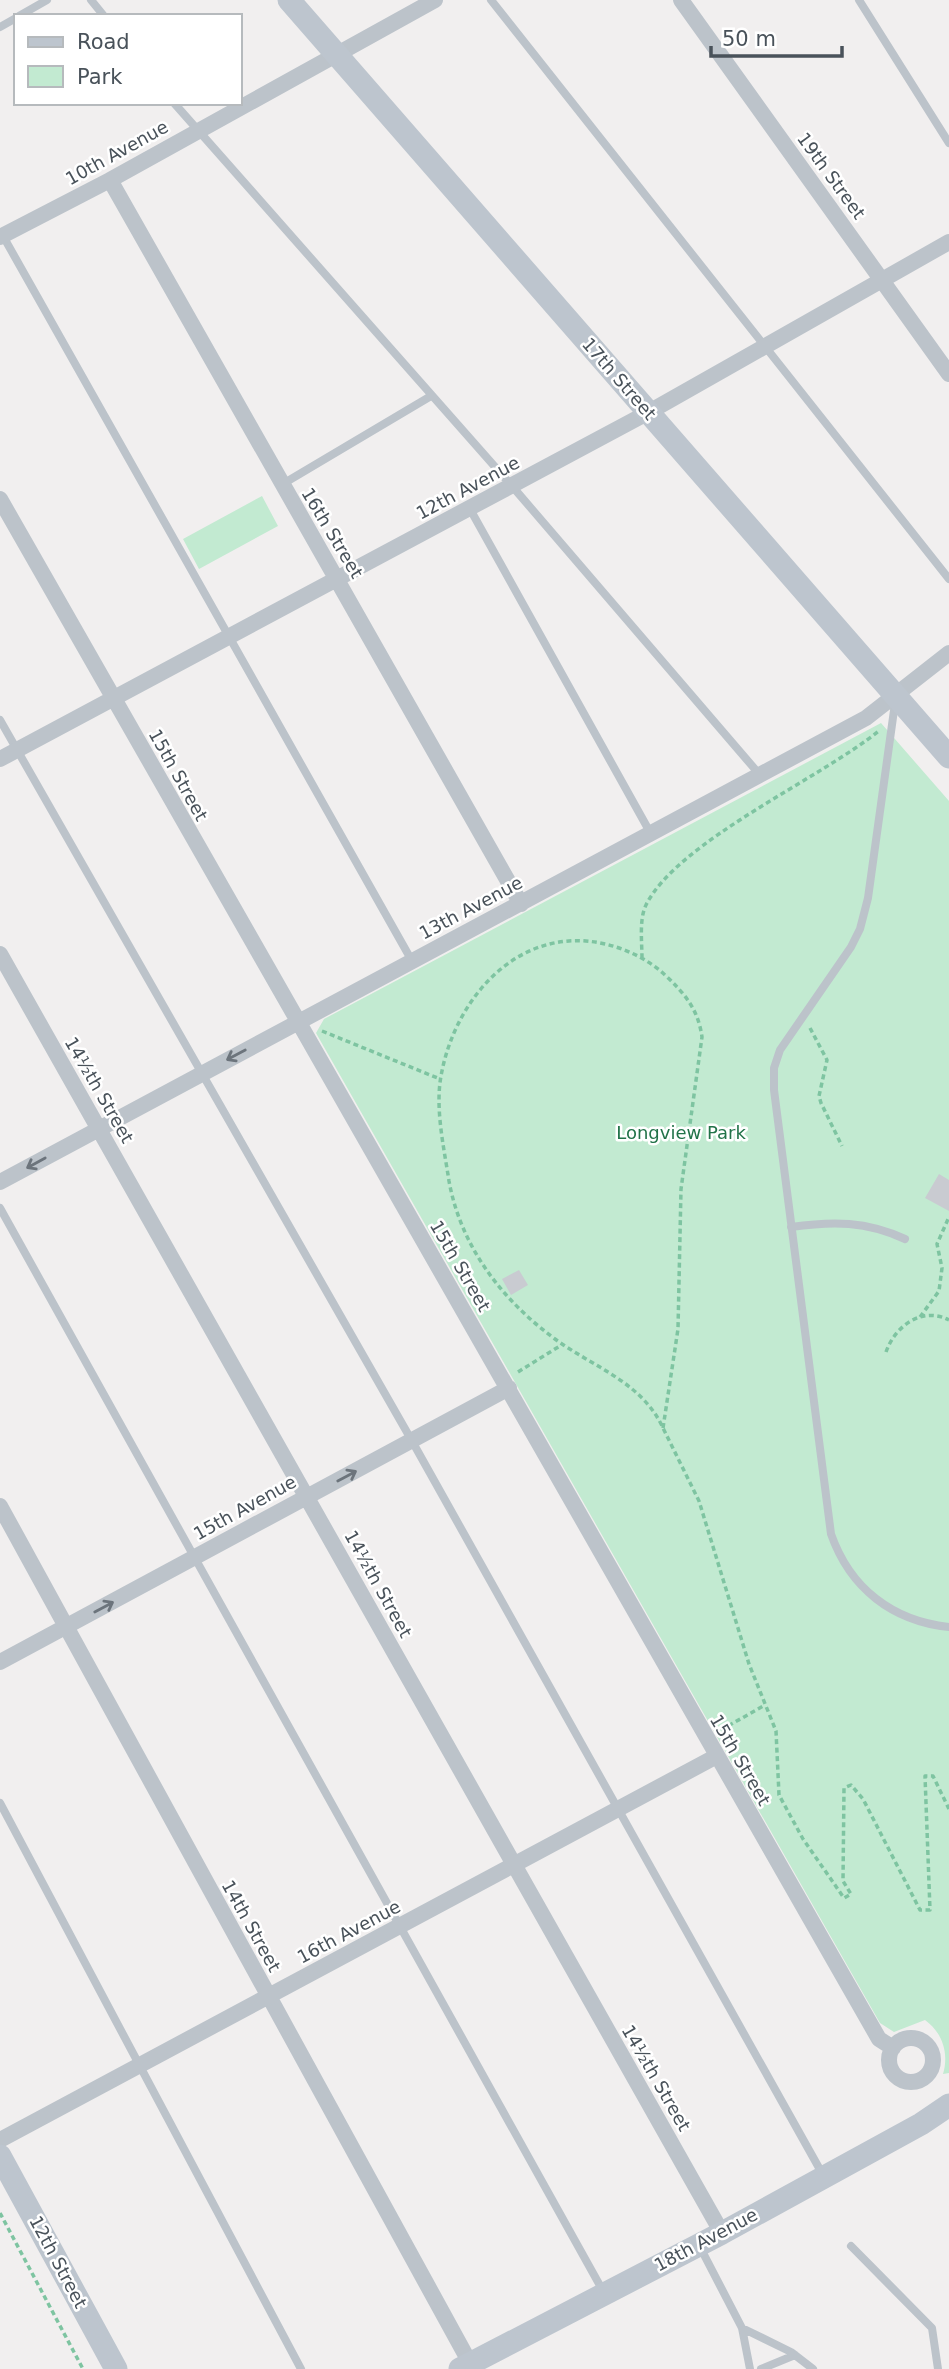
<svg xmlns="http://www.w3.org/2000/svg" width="949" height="2369" viewBox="0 0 949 2369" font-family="'DejaVu Sans',sans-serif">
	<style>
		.green { fill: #c2ead1 }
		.building { fill: #c9cbd1 }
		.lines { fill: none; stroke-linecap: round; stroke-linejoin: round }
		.path { stroke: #7ec4a1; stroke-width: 3.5; stroke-dasharray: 5 3.5; stroke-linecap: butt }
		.lane { stroke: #bcc3ca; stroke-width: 8 }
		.street { stroke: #bcc3ca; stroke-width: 16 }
		.secondary { stroke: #bdc5ce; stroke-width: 23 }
		.oneway { stroke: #6c747c }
		.labels { text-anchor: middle; stroke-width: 5; stroke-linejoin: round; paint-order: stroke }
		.street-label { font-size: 18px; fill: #49525a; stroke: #fff }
		.park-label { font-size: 18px; fill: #227349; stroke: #fff }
	</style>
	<rect width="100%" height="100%" fill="#f1efef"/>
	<!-- green -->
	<path class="green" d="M262,496L278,526L199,569L183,539Z
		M881,723L949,801V2073L943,2074C949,2054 943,2033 925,2020L894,2032L880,2023L316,1033L324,1019Z"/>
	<!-- building -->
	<path class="building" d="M939,1174L949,1180V1211L925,1198Z
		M519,1270L528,1285L511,1295L502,1279Z"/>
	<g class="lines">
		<!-- path -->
		<path class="path" d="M642,958C642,943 639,919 646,905C678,841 820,779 880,730
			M810,1028L827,1060L819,1096L821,1103L842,1146
			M322,1031L440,1079
			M920,1317L939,1291L942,1268L937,1244L949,1217
			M886,1352C895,1326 922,1306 949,1320
			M518,1372L563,1344
			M663,1428L678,1329L681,1189L702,1037C698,1009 685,994 665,975C649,960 627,949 605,944C520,924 455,997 441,1076C435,1109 444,1148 449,1181C461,1247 502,1300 555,1339C593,1367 642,1382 663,1428L699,1501L749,1664L776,1731L779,1795L803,1839L844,1898L851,1894L843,1881L844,1788L851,1785L863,1799L920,1910H930L925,1776H933L949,1809
			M721,1730L765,1705
			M0,2213L83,2369"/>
		<!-- lane -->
		<path class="lane" d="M91,0L104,16
			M491,0L949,579
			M859,0L949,143
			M19,16L47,0
			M0,27L16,18
			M174,103L512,486L760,775
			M3,236L412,961
			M281,485L431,396
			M470,509L651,834
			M895,703L868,898L860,929L851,947L780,1050L774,1068V1090L831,1534C850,1588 892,1621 949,1627
			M0,720L412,1441L823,2175
			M0,1208L603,2291
			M791,1227C833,1221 866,1221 905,1239
			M0,1803L301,2369
			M851,2246L932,2328L938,2369
			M700,2247L742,2328L750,2369
			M742,2328L791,2352L813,2369
			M761,2369L795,2355"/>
		<!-- street -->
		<path class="street" d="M681,0L949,374
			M110,180L521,904
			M0,237L110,180L435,0
			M0,499L879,2039L893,2048
			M0,759L649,412L949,242
			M0,954L722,2233
			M0,1182L866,718L949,653
			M0,1506L470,2363
			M0,1662L509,1388
			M889 2060a22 22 0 1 1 44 0a22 22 0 1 1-44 0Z
			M0,2140L715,1757"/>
		<!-- secondary -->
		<path class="secondary" d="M289,0L949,757
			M0,2156L116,2369
			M460,2369L722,2233L921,2124L949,2105"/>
	</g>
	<!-- one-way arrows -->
	<defs><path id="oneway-shaft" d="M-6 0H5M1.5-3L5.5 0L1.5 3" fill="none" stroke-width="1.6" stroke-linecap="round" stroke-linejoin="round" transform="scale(1.75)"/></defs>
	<g class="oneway">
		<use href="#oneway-shaft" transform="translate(236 1055) rotate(152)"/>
		<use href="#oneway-shaft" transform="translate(36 1163) rotate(151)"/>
		<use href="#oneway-shaft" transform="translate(347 1476) rotate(-28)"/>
		<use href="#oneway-shaft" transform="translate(104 1607) rotate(-28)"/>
	</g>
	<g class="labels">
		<!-- street labels -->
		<g class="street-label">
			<text transform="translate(117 153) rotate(-29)" y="6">10th Avenue</text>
			<text transform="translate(831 176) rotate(54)" y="6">19th Street</text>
			<text transform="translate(619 379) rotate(49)" y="6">17th Street</text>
			<text transform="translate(468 488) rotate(-28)" y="6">12th Avenue</text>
			<text transform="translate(332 533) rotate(59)" y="6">16th Street</text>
			<text transform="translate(178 775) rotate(61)" y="6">15th Street</text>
			<text transform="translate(471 908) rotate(-28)" y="6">13th Avenue</text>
			<text transform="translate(99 1090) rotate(60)" y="6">14½th Street</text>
			<text transform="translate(460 1266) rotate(60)" y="6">15th Street</text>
			<text transform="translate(245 1508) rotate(-29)" y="6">15th Avenue</text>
			<text transform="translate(378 1584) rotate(61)" y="6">14½th Street</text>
			<text transform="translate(740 1760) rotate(60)" y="6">15th Street</text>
			<text transform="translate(251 1926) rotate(61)" y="6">14th Street</text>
			<text transform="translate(349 1932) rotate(-28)" y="6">16th Avenue</text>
			<text transform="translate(656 2078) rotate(60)" y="6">14½th Street</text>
			<text transform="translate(706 2240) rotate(-28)" y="6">18th Avenue</text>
			<text transform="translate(58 2262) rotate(62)" y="6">12th Street</text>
		</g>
		<!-- park labels -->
		<g class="park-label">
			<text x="681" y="1139">Longview Park</text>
		</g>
	</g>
	<!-- legend -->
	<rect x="14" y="14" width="228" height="91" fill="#ffffff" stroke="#b6babd" stroke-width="2"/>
	<rect x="28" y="37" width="35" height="10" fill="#bdc5ce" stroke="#b6babd" stroke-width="2"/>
	<text x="77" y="49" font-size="21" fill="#49525a">Road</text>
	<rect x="28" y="66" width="35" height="21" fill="#c2ead1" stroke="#b6babd" stroke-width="2"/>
	<text x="77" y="84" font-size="21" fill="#49525a">Park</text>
	<!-- scale -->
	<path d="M711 46v10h131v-10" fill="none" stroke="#49525a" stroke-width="3.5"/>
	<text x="722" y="46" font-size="21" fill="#49525a" stroke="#ffffff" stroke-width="5" paint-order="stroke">50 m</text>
</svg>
